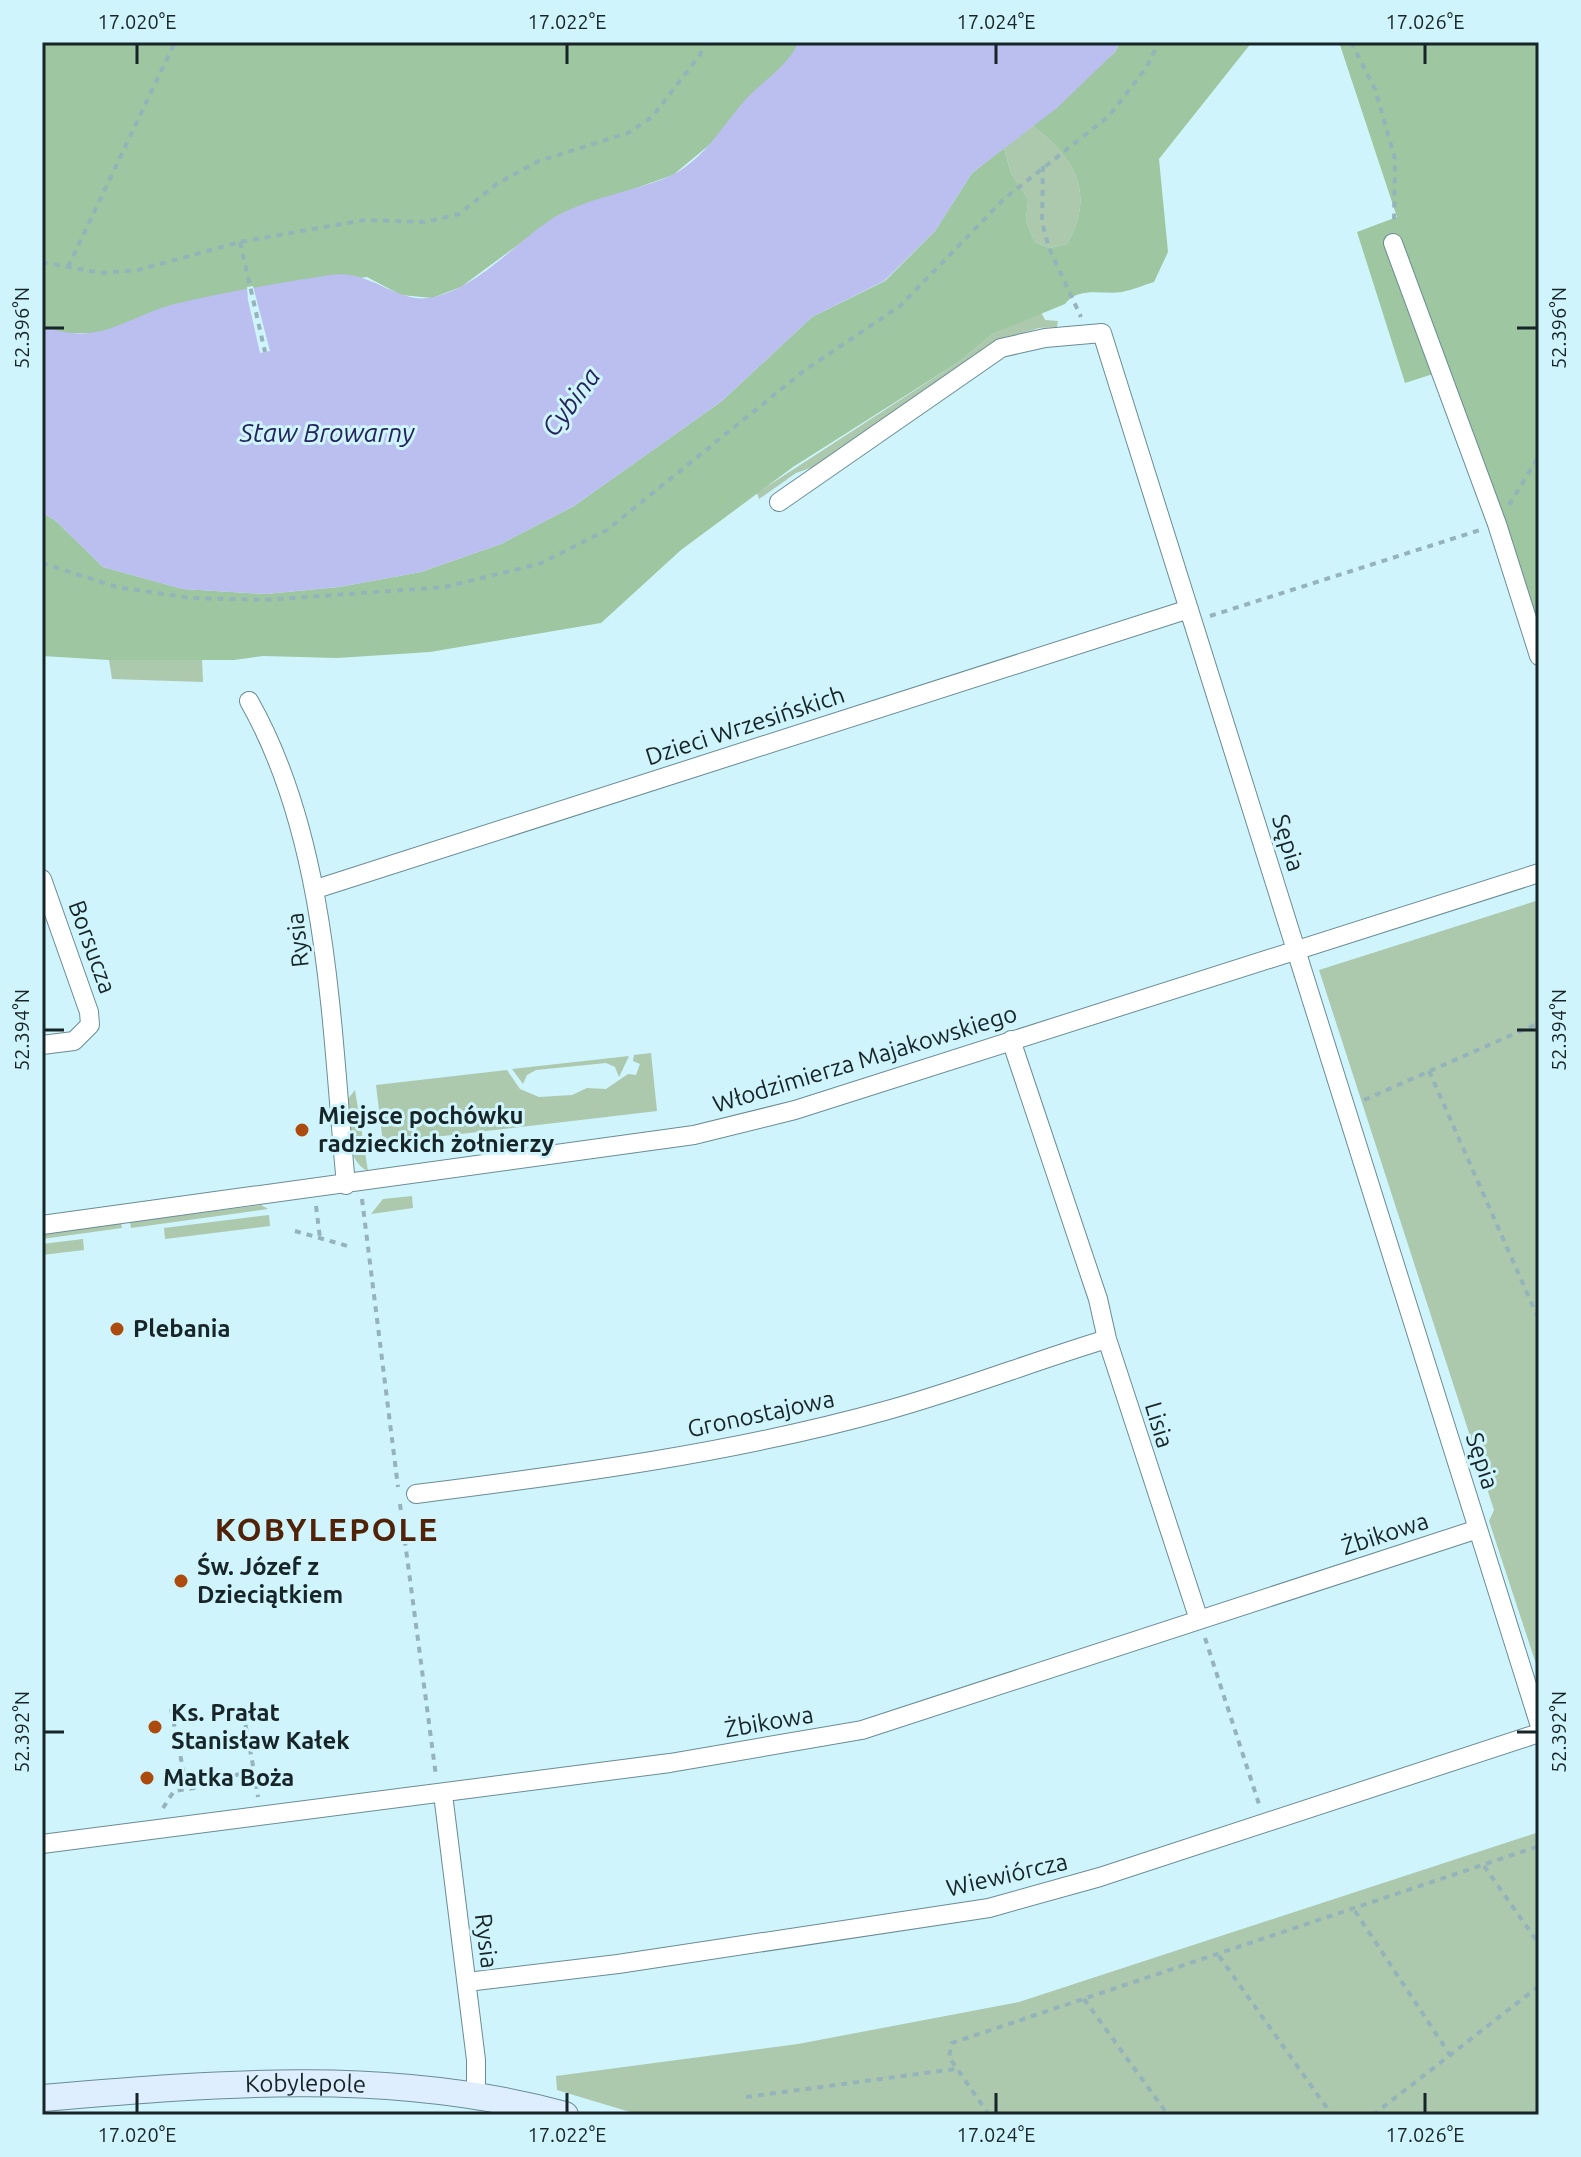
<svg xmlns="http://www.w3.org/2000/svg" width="1581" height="2157" viewBox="0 0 1581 2157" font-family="Ubuntu,sans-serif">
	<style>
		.green { fill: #acc8ad }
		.forest { fill: #9ec6a0 }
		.water { fill: #babff0 }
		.pier { fill: #cff4fc }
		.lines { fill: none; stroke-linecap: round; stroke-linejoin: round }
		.street-casing { stroke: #6a8c94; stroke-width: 20 }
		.secondary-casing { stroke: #6a8c94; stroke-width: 28 }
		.path { stroke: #95b3ba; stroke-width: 4; stroke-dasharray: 6 6; stroke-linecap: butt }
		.street { stroke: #fff; stroke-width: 18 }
		.secondary { stroke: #deeefe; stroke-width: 26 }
		.ticks { fill: none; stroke: #172528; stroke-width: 3 }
		.poi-dot { fill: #ad4b0e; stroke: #cff4fc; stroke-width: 3 }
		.labels { text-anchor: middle; stroke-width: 6; stroke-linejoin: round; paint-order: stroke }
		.street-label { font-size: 24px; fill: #172528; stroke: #cff4fc }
		.poi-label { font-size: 24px; font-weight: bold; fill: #172528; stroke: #cff4fc; text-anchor: start }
		.water-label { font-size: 26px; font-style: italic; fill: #26245d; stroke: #cff4fc }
		.district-label { font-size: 32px; font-weight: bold; letter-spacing: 2px; fill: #512208; stroke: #cff4fc }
		.neatline { fill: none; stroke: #172528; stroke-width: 3 }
		.ticks-label { font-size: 20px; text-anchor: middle; fill: #172528 }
	</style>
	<rect width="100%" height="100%" fill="#cff4fc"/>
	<!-- green -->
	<path class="green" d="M1033,126C1075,158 1096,194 1067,244L1049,248L1035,242L1026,222L1028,199L1011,173L1004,148Z
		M1041,312L1045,320L1058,321L1057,327L1039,328L1006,338L825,463L796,473L759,499L757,493L957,363L994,333Z
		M109,660H202L203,682L112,679Z
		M1539,900V1673L1489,1521L1494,1510L1319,970Z
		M651,1053L657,1111L383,1143L376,1085L507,1070L520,1089L539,1097L572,1095L587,1088L606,1089L628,1074L636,1075L640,1064L633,1061L634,1055Z
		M629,1056L619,1077L615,1067L606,1063L536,1070L527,1075L523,1084L512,1069Z
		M355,1090L368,1171C344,1160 349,1123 347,1100Z
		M412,1196L413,1208L371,1214L383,1199Z
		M261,1205L268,1209L131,1228L130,1222Z
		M269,1215L270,1226L165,1239L164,1228Z
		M121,1223L122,1228L42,1239V1233Z
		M83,1239L84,1250L42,1255V1244Z
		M1539,1832V2115H640L557,2090L556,2076L798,2044L1019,2002Z"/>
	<!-- forest -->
	<path class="forest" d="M42,42H799L789,62L747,99L714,141L673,175L557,216L461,287L432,298L401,295L367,277L172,305L102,333H63L42,326Z
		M1120,42H1252L1159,159L1168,252L1154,282C1144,285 1132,290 1122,292C1103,295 1079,286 1065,304L994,333L957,363L793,467L681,550L601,623L430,652L337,658L263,656L234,660H109L42,656V513L55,520L103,567L183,589L266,594L339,587L421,572L501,544L574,506L722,401L812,317L885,281L935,231L972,173L1004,148L1011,173L1028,199L1026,222L1035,242L1049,248L1067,244C1096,194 1075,158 1033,126L1115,52Z
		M1339,42H1539V675L1492,531L1433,374L1405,383L1357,232L1397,217Z"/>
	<!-- water -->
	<path class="water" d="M799,42H1120L1115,52L1057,108L972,173L935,231L884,281L812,317L722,401L574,506L501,544L421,572L339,587L266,594L182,589L103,567L55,520L42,513V326C102,347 122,318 175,304C226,292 279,283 330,275C371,268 398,306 434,297C481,286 516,241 555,217C589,197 634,192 670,176C703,161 723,125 746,99C765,79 786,68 799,42Z"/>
	<!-- pier -->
	<path class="pier" d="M253,286L270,351L260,353L248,300L247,287Z"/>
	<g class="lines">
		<!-- street casing -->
		<g class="street-casing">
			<path id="street" d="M1393,243L1497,524L1539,656
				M779,502L1001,348L1045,338L1102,333L1539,1723
				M249,701C329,842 331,1027 346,1185
				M42,879L89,1012L90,1025L74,1041L42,1045
				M316,889L1189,609
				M1011,1040L1098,1299L1107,1339L1199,1620
				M42,1225L694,1135L795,1110L1539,873
				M416,1494C574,1474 734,1453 888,1410C961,1390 1034,1361 1107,1339
				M443,1794L476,2060V2095
				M42,1844L670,1763L862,1730L1478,1529
				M467,1982L618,1964L989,1908L1100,1877L1539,1733"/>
		</g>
		<!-- secondary casing -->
		<g class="secondary-casing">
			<g id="secondary">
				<path id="s1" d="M42,2098C218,2083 393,2068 565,2115"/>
			</g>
		</g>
		<!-- path -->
		<path class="path" d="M1351,42L1375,89L1395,159L1394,224
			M1043,166L1042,222L1049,248L1081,317
			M240,242L265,352
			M42,262L101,273L138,270L240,242L364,220L425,222L459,214L498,183L539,161L628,133L652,117L700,55L705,42
			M68,267L175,42
			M1509,505L1539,456
			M42,563L117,587L190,598L265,600L445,587L539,564L607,530L805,370L900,306L1004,199L1109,116L1146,68L1159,42
			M1210,616L1480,530
			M1429,1071L1539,1320
			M1364,1100L1539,1023
			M362,1199L398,1487
			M316,1206L320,1238
			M295,1231L351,1247
			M400,1504L436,1776
			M1205,1638L1259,1804
			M171,1709L187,1789C211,1787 230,1774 254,1771L242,1706
			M254,1771L258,1797
			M163,1808L174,1791L187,1789
			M1484,1866L1539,1944
			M1355,1911L1450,2055
			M1219,1956L1332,2115
			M1084,1999L1168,2115
			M746,2097L955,2069
			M989,2115L949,2057L952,2043L1539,1846
			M1373,2115L1539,1986"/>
		<!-- street -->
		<use href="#street" class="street"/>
		<!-- secondary -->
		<use href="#secondary" class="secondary"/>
	</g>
	<!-- ticks -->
	<path class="ticks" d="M137,44V64M567,44V64M996,44V64M1425,44V64M44,328H64M1517,328H1537M44,1030H64M1517,1030H1537M44,1732H64M1517,1732H1537M137,2093V2113M567,2093V2113M996,2093V2113M1425,2093V2113"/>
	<!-- markers -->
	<g class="poi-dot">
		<circle cx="302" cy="1130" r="8"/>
		<circle cx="117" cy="1329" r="8"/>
		<circle cx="181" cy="1581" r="8"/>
		<circle cx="155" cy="1727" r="8"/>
		<circle cx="147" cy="1778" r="8"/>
	</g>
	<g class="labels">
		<!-- street labels -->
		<g class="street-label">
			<text transform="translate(745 726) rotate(-18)" y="8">Dzieci Wrzesińskich</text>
			<text transform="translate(1288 843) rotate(73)" y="8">Sępia</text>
			<text transform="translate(298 940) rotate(-96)" y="8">Rysia</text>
			<text transform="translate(92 947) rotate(70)" y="8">Borsucza</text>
			<text transform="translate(865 1059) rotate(-17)" y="8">Włodzimierza Majakowskiego</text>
			<text transform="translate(761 1414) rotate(-12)" y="8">Gronostajowa</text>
			<text transform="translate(1159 1425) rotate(73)" y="8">Lisia</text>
			<text transform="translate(1482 1461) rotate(72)" y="8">Sępia</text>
			<text transform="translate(1385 1534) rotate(-18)" y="8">Żbikowa</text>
			<text transform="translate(769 1722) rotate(-10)" y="8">Żbikowa</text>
			<text transform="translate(1007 1875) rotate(-13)" y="8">Wiewiórcza</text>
			<text transform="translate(486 1941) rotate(83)" y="8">Rysia</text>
			<text dy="8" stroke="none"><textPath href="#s1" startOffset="264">Kobylepole</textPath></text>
		</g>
		<!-- poi labels -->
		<g class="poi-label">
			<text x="318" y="1124">Miejsce pochówku<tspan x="318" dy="28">radzieckich żołnierzy</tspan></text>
			<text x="133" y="1337">Plebania</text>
			<text x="197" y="1575">Św. Józef z<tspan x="197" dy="28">Dzieciątkiem</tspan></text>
			<text x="171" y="1721">Ks. Prałat<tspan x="171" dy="28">Stanisław Kałek</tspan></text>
			<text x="163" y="1786">Matka Boża</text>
		</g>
		<!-- water labels -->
		<g class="water-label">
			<text transform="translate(571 402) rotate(-53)" y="9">Cybina</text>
			<text x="327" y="442">Staw Browarny</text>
		</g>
		<!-- district labels -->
		<g class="district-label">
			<text x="327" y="1541">KOBYLEPOLE</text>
		</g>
	</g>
	<!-- border -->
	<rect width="1581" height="2157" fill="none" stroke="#cff4fc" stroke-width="88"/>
	<rect x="44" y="44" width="1493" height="2069" class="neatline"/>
	<g class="ticks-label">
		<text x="137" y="29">17.020°E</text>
		<text x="567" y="29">17.022°E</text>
		<text x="996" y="29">17.024°E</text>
		<text x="1425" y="29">17.026°E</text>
		<text transform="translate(22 328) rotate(-90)" y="7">52.396°N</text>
		<text transform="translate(1559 328) rotate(-90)" y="7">52.396°N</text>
		<text transform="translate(22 1030) rotate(-90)" y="7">52.394°N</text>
		<text transform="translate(1559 1030) rotate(-90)" y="7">52.394°N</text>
		<text transform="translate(22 1732) rotate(-90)" y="7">52.392°N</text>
		<text transform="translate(1559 1732) rotate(-90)" y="7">52.392°N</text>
		<text x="137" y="2142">17.020°E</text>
		<text x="567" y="2142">17.022°E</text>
		<text x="996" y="2142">17.024°E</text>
		<text x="1425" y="2142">17.026°E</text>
	</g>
</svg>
